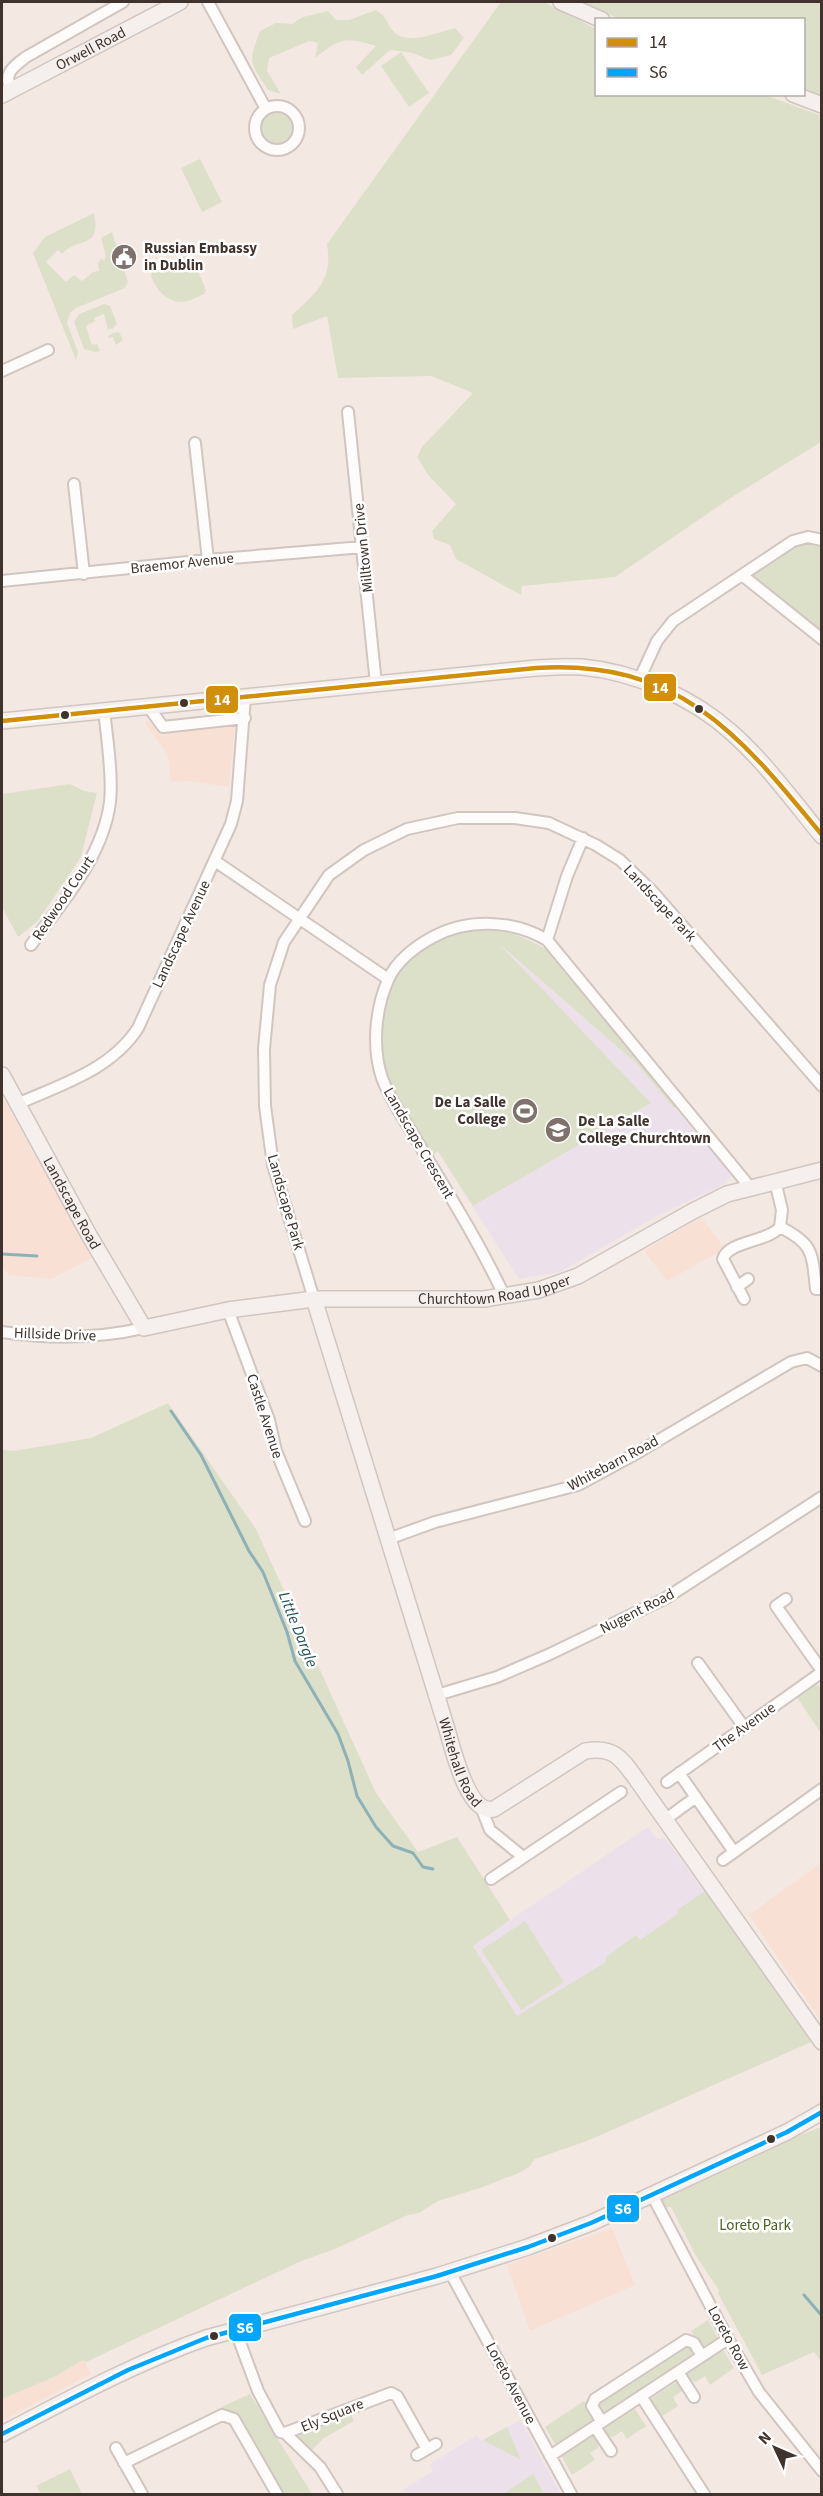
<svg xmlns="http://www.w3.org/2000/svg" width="823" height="2496" viewBox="0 0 823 2496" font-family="'Source Sans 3',sans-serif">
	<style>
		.built { fill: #f8e0d5 }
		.education { fill: #ece1eb }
		.green { fill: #dce0c8 }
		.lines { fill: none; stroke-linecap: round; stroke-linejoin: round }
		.stream { stroke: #8cb1b8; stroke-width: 3 }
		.street-casing { stroke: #d1c5c0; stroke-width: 14 }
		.secondary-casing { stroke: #d1c5c0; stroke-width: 18 }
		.street { stroke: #fdfcfb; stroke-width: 10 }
		.secondary { stroke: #f5f0ed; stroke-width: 15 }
		.bus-1-casing { stroke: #fff; stroke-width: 9 }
		.bus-2-casing { stroke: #fff; stroke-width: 9 }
		.bus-1 { stroke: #d28f09; stroke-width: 4.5 }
		.bus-2 { stroke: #00a6ff; stroke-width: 4.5 }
		.bus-dot { fill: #40322c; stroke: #fff; stroke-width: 2 }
		.labels { text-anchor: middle; stroke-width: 5; stroke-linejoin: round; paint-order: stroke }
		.street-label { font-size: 15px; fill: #40322c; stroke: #fff }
		.poi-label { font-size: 15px; font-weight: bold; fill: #40322c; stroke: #fff; text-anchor: start }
		.park-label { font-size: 15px; fill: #4a5e1e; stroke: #fff }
		.water-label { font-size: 16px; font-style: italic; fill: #1d4f59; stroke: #fff }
		.line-badge { stroke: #fff; stroke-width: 2 }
		.badge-label { font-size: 16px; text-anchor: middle; font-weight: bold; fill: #fff }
	</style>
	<rect width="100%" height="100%" fill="#f4e8e3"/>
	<!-- built -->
	<path class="built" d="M236,712L229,787L189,781L171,782L168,755L144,722Z
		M2,1096L92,1258L51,1279L9,1275L2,1266Z
		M701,1217L725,1249L667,1281L644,1251Z
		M821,1863V2021L749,1915Z
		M612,2228L635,2285L530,2331L507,2265Z
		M84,2360L91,2374L2,2421V2399L56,2376Z"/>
	<!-- education -->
	<path class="education" d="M490,937L637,1064L729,1171L731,1177L727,1183L657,1216L560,1272L519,1279L406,1102Z
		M648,1827L657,1839L665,1838L705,1891L811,2042L587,2141L473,1945Z
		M520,2420L561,2494H397L433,2471L430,2464L477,2435L481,2441Z"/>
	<!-- green -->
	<path class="green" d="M501,2H544L596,29V94L765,95L822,116L821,442L729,499L615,577L522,586L521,595L456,559L450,545L434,539L432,531L456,504L429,476L417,457L422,447L473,393L431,376L338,378L327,316L293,329L292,315C317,292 333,280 327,244Z
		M583,2H821V97L804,90V20L620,19Z
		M376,10C388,17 386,24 394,32C409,46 438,32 455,28L464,38L451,55L431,60L409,52L390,50L362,75L356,67L376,46C345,36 340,38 315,58L318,43L309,41L269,58L267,71L281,94L268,90C249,60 248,64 260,31L276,23L292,24L303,17L328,11L336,20H349Z
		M401,52L429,93L409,107L381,66Z
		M259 128a17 17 0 1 1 34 0a17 17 0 1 1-34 0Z
		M200,159L222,202L202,212L181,168Z
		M94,213C102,250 78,236 62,254L58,250L46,262L66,282L74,275L82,281L93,272L99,271L98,264L101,258L104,261L106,256L101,238L112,232L128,282L125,288L76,308L70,313L67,323L78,352L76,360L33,253L45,237Z
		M185,256L193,259L206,290L204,294C197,297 189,302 181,302C167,302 154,288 151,275L153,269Z
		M104,304L110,306L117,324L112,329L113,333L119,332L123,340L116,345L113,337L109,338L108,336L113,333L111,328L108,330L104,314L94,318L95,321L86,326L91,343L93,345L97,344L100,351L95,352L84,349L74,322L79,314Z
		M806,542L821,545V633L752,575L797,543Z
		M70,784L84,791L97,793L81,857L38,921L18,937L2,907V794Z
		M484,928C511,932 534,939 556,957L678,1104L674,1108L637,1064L499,944L651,1103L473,1206L438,1151L433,1156C417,1130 398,1104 386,1076C377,1058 379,1037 383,1017C394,955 425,939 484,928Z
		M168,1403L256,1529L376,1793L418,1852L457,1837L510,1920L473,1946L517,2016L606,1962V1957L636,1935L640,1940L679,1913L677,1910L705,1891L811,2042L587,2141L535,2159L529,2167L521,2172L483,2187L438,2201L419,2213L408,2215L335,2249L299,2262L86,2362L83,2360L56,2376L2,2399V1450L14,1451L91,1438Z
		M815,1684L821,1687V1733L796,1696Z
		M525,1921L564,1982L521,2010L481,1950Z
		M821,2127V2361L814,2352L762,2375L718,2293L719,2290L696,2256L671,2207H665L660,2198L659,2189Z
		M708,2320L718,2338L707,2348L697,2340L691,2331Z
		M685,2345L693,2348L694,2357L607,2413L601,2412L597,2405L602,2399Z
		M724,2351L734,2368L710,2385L705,2376L696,2382L690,2380L687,2375C692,2363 712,2355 724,2351Z
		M679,2380L683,2387L682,2391L673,2397L678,2406L659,2418L649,2400Z
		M250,2394L312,2494H283L245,2425L238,2416L221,2407Z
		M584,2401L594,2415V2423L560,2445L555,2444L545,2427Z
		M635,2409L646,2426L627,2439L622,2431L613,2437L606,2436L604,2427Z
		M350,2411L354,2421L324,2438L311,2451L299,2440L298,2434L302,2430Z
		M507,2427L521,2460L483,2440Z
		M593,2433L599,2443L598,2448L590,2453L595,2460L572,2475L562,2457L565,2452Z
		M70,2469L82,2494H41L36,2486Z
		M533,2474L544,2494H503Z"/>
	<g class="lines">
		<!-- stream -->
		<path class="stream" d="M2,1254L37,1256
			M171,1411L201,1455L249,1551L263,1572L287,1632L295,1661L338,1734L348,1761L357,1796L376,1827L393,1846L413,1853L423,1867L433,1869
			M804,2295L822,2316"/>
		<!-- street casing -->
		<g class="street-casing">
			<path id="street" d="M208,2L266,109
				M11,90C3,73 13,67 26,57L123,2
				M255 128a22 22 0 1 1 44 0a22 22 0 1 1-44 0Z
				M2,371L48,350
				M348,412L376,684
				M195,443L208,560
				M74,484L84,574
				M742,575L822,639
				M2,581L208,560L363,547
				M639,680L657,641L673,621L793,541L808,537L822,540
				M148,706L163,727L245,718
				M215,861L388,979
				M547,940L567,876L583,838
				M31,945C62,902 103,857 110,802C113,778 107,736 104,711
				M17,1104C60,1085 111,1070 138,1028L231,824L237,801L245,697
				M780,1227C814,1244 812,1253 816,1289H822
				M737,1287L748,1279
				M502,1297L501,1289C477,1239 448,1193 420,1146C408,1125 391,1102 382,1078C372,1048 375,1010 388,980C396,961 416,946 433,937C468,918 514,920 547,940L745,1181L749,1188
				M314,1299L273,1165L265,1106L264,1049L270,985L284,942L329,875L364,850L407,829L458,818H515L549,823L596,845L620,860L653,892L822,1086
				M744,1299L723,1259C728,1241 768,1242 780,1227L782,1210L775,1181
				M228,1310L269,1420L276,1451L305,1521
				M2,1332C50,1339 96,1339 144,1328
				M388,1539L435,1522L578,1485L637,1453L791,1362L807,1358L822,1366
				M786,1599L776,1606L822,1671
				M698,1663L744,1727
				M437,1695L497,1677L550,1654L666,1598L822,1497
				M679,1773L734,1852
				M667,1782L822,1672
				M481,1807L490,1830L523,1857
				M666,1819L696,1797
				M723,1860L822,1789
				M491,1879L621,1792
				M652,2195L728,2339L759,2392L822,2471
				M450,2272L571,2494
				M235,2329L258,2391L280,2432L285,2433L391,2393L397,2396L427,2449
				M678,2372L694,2397
				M641,2396L704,2494
				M602,2422L592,2406L595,2399L686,2340L694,2343L702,2356
				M595,2427L611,2451
				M285,2433L320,2467L337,2494
				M116,2448L142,2494
				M417,2455L436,2444
				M550,2456L728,2339
				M124,2463L222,2415L234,2419L277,2494"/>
		</g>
		<!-- secondary casing -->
		<g class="secondary-casing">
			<g id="secondary">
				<path d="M561,2L602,20"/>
				<path d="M793,94L822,105"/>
				<path id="s1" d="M2,95L180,2"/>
				<path d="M2,721L536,668C552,667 567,666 582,667C635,672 692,697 731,732C766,763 793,801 822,836"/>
				<path id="s2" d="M2,1075L89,1235L144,1328L228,1310L314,1299H484L539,1290L578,1276L693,1211L727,1194L822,1170"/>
				<path id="s3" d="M314,1299L446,1726C452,1745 467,1816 494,1809L585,1751C614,1746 621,1758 637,1780L822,2042"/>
				<path d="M2,2434C69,2399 135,2363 206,2338L437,2276L528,2247L591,2223L787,2132L822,2112"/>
			</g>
		</g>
		<!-- street -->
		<use href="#street" class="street"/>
		<!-- secondary -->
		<use href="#secondary" class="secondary"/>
		<!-- bus-1 casing -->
		<g class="bus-1-casing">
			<path id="bus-1" d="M2,721L536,668C679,659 739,734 822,835"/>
		</g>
		<!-- bus-2 casing -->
		<g class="bus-2-casing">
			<path id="bus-2" d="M2,2434L128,2370L206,2338L437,2276L528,2247L591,2223L787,2132L822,2112"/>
		</g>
		<!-- bus-1 -->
		<use href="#bus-1" class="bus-1"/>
		<!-- bus-2 -->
		<use href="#bus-2" class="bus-2"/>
	</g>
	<!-- icons -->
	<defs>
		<g id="civic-disc" transform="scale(1.35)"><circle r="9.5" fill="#7f726c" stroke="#fff"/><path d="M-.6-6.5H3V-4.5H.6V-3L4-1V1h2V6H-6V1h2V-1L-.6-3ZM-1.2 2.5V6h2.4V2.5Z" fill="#fff"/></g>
		<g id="stadium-disc" transform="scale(1.35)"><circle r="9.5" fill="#7f726c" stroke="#fff"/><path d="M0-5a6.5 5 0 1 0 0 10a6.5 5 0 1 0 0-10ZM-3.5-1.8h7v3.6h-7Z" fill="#fff"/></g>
		<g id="school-disc" transform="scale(1.35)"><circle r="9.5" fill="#7f726c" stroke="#fff"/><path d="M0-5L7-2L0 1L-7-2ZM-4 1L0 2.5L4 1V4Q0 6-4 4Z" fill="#fff"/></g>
	</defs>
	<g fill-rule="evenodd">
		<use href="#civic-disc" x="124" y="257"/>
		<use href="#stadium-disc" x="525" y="1111"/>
		<use href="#school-disc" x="558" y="1130"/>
	</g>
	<!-- markers -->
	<g class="bus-dot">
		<circle cx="184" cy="703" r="5"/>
		<circle cx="699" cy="709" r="5"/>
		<circle cx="65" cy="715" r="5"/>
		<circle cx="771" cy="2139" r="5"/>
		<circle cx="552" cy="2238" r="5"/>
		<circle cx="214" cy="2336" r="5"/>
	</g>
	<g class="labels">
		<!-- street labels -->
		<g class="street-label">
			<text dy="5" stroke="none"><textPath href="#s1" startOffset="100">Orwell Road</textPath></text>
			<text transform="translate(363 548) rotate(-96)" y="5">Milltown Drive</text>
			<text transform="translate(182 563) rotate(-6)" y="5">Braemor Avenue</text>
			<text transform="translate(63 898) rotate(-56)" y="5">Redwood Court</text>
			<text transform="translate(660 903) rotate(47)" y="5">Landscape Park</text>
			<text transform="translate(181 934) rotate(-65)" y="5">Landscape Avenue</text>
			<text transform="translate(419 1143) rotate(60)" y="5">Landscape Crescent</text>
			<text transform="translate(286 1202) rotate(74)" y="5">Landscape Park</text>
			<text dy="5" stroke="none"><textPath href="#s2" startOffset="146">Landscape Road</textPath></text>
			<text dy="5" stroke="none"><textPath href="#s2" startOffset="644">Churchtown Road Upper</textPath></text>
			<text transform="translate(55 1334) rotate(2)" y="5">Hillside Drive</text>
			<text transform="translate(265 1416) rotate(72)" y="5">Castle Avenue</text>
			<text transform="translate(613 1463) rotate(-28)" y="5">Whitebarn Road</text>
			<text transform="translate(637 1611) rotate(-27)" y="5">Nugent Road</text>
			<text transform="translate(744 1727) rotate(-36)" y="5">The Avenue</text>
			<text dy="5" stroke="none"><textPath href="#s3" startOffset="486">Whitehall Road</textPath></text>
			<text transform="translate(729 2338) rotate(61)" y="5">Loreto Row</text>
			<text transform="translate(511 2383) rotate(62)" y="5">Loreto Avenue</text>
			<text transform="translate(332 2415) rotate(-22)" y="5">Ely Square</text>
		</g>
		<!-- poi labels -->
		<g class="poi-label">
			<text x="144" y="253">Russian Embassy<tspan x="144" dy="17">in Dublin</tspan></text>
			<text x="506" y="1107" text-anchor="end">De La Salle<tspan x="506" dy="17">College</tspan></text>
			<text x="578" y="1126">De La Salle<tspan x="578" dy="17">College Churchtown</tspan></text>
		</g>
		<!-- park labels -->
		<g class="park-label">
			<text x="755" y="2230">Loreto Park</text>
		</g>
		<!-- water labels -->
		<g class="water-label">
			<text transform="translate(299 1629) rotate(68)" y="6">Little Dargle</text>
		</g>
	</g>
	<g class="line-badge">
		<rect x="643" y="673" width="34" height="29" rx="6" fill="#d28f09"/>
		<rect x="205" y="685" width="34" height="29" rx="6" fill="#d28f09"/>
		<rect x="606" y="2194" width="34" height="29" rx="6" fill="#00a6ff"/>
		<rect x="228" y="2313" width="34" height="29" rx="6" fill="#00a6ff"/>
	</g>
	<g class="badge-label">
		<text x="660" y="693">14</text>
		<text x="222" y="705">14</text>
		<text x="623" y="2214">S6</text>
		<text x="245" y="2333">S6</text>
	</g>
	<!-- border -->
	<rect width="823" height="2496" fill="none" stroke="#40322c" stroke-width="6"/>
	<!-- legend -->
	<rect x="595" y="18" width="210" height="78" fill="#ffffff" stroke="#b3adab" stroke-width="1.5"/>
	<rect x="607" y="38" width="30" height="9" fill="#d28f09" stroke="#b3adab" stroke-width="1.5"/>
	<text x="649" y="48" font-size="18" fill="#40322c">14</text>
	<rect x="607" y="68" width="30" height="9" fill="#00a6ff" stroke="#b3adab" stroke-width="1.5"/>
	<text x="649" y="78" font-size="18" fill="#40322c">S6</text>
	<!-- north arrow -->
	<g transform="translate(775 2448) rotate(314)" stroke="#ffffff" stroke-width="4.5" paint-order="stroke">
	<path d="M0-4.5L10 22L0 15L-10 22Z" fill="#40322c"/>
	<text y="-9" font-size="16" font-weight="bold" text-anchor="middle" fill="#40322c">N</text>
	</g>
</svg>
